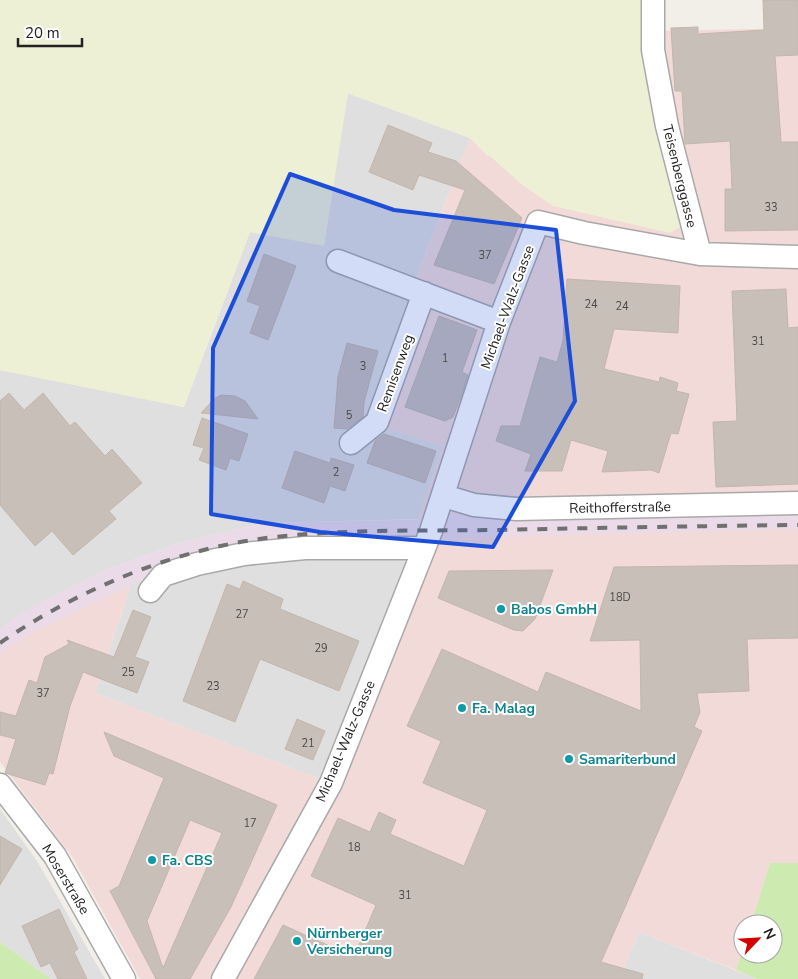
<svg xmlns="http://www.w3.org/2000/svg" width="798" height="979" viewBox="0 0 798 979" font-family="'Nunito Sans',sans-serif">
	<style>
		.residential { fill: #e0dfdf }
		.commercial { fill: #f2dad9 }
		.industrial { fill: #ebdbe8 }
		.farmland { fill: #eef0d5 }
		.grass { fill: #cdebb0 }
		.building { fill: #c7bfb8; stroke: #c4b6ab; fill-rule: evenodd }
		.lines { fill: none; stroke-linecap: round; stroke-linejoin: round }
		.minor-casing { stroke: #a9a9a9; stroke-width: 25 }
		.minor { stroke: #fff; stroke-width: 22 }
		.rail { stroke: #707070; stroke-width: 4; stroke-dasharray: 10 10; stroke-linecap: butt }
		.marked { fill: #1d4ed8; fill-opacity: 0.2; stroke: #1d4ed8; stroke-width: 4; stroke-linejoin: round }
		.culture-dot { fill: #0f9aa8; stroke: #fff; stroke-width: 2 }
		.labels { text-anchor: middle; stroke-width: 4; stroke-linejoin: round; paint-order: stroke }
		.number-label { font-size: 11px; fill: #4b4948 }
		.street-label { font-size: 14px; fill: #222; stroke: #fff }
		.culture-label { font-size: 14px; font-weight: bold; fill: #0d838f; stroke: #fff; text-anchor: start }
	</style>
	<rect width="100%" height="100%" fill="#f2efe9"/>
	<!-- residential -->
	<path class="residential" d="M347,93L470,138L409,297L411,308L371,423L443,446L418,519L265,523L176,544L99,573L22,613L0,630V370L184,407L250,232L324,245Z
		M423,548L331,783L95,693L132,583L199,563Z
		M0,809L37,861L105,979H51L0,942Z
		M639,932L757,979H620Z"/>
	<!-- commercial -->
	<path class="commercial" d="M798,28V863H770L751,924H743V949L736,970L639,932L620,979H140L73,858L0,762V653L29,634L132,583L95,693L331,783L423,548L418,519L443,446L370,423L411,308L409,298L470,138L488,156L646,31Z"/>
	<!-- industrial -->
	<path class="industrial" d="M798,510V529L445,538V534L368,537L160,571L29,634L0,653V630L21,613L99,573L176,544L265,523L448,519L450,514L671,513Z"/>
	<!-- farmland -->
	<path class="farmland" d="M0,0H645L682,209L680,227L670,233L553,206L521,184L470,138L348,93L324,246L250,232L184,407L0,370Z"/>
	<!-- grass -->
	<path class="grass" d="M770,863H798V979H757L736,970L743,949V954H773V924H751Z
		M0,942L51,979H0Z"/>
	<!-- building -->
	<path class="building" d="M763,0H798V55L775,56L781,142H798V230L725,231V189H732L730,141L685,144L682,91H675L671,28L698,27V34L764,30Z
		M388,125L432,143L428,152L456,161L522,218L494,284L434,265L465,190L419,175L413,190L369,172Z
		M264,254L296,266L268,340L250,333L260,306L247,301Z
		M567,279L680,286L678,333L614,329L604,369L659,382L660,377L678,383L676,391L689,394L678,434L671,433L659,473L651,470L602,472L608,451L571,440L562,471H525L531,454L496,441L501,426H520L540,357L557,362L563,341Z
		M786,289L788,328L798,327V484L716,487L713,422L737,421L732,291Z
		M439,316L477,330L462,372L468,375L463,391L453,417L445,421L405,407Z
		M347,343L378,351L364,402L363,417L347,429L334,428L338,377Z
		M9,393L24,410L43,393L70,426L75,422L105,456L112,449L142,483L109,511L116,519L73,555L52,531L35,546L0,505V401Z
		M221,395L235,396L245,401L258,419L201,413L214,399Z
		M202,418L248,434L239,461L230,458L226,470L199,460L204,448L193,445Z
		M384,434L436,451L425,483L367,463L375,441Z
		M295,451L330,463L331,458L354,465L345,491L330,486L324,503L282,488Z
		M798,565V638L747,639L749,691L697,693L700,712L694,727L702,731L601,962L643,974L642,979H254L283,925L354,957L376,905L311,876L338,818L370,832L379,812L396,820L390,834L464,866L487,810L423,783L441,741L407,726L442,649L538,692L546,672L641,711L640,640L590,641L614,567Z
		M553,570L535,619L523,631L514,630L438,598L449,571Z
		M243,581L283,599L280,609L359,641L339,691L260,659L235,722L183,701L227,584L240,589Z
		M133,610L151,617L135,657L149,662L137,693L83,672L70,706L53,774L49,773L45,785L5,773L16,739L0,735V712L16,716L29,680L37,683L45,657L69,644L67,640L114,657Z
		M297,719L325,731L313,760L285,749Z
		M104,732L277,805L231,907L190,979H156L110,891L119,886L164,778L114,756ZM190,820L222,833L163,968L147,921Z
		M0,836L22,849L0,885Z
		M59,909L78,949L74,952L87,979H58L50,963L41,967L22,926Z"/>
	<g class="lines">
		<!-- minor casing -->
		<g class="minor-casing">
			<path id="minor" d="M653,0V50L667,126L700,254L798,257
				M338,261L499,322
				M351,443L377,422L424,293
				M444,496L474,505L516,509L798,503
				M150,591L163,575L197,564L244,554L305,548H423
				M0,785L55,856L124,979
				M223,979L331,783L431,531L499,322L538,222L584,233L700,254"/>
		</g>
		<!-- minor -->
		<use href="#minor" class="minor"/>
		<!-- rail -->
		<path class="rail" d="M0,643C77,590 173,550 266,538C341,529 418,531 493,530C595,528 696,526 798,525"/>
	</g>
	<!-- marked area -->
	<path class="marked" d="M290,174L394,210L556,230L575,401L493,547L320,532L211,514L213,348Z"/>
	<!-- markers -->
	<g class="culture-dot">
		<circle cx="501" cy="609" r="5"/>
		<circle cx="462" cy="708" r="5"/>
		<circle cx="569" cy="759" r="5"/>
		<circle cx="152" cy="860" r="5"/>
		<circle cx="297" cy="941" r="5"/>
	</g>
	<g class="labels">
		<!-- number labels -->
		<g class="number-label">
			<text x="771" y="211">33</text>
			<text x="485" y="259">37</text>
			<text x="591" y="308">24</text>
			<text x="622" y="310">24</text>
			<text x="758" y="345">31</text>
			<text x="445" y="362">1</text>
			<text x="363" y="370">3</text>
			<text x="349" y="419">5</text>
			<text x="336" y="476">2</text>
			<text x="620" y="601">18D</text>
			<text x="242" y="618">27</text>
			<text x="321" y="652">29</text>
			<text x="128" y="676">25</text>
			<text x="213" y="690">23</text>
			<text x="43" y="697">37</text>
			<text x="308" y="747">21</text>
			<text x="250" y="827">17</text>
			<text x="354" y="851">18</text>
			<text x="405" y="899">31</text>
		</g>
		<!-- street labels -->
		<g class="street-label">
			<text transform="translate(680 176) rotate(76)" y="5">Teisenberggasse</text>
			<text transform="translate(507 307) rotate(-70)" y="5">Michael-Walz-Gasse</text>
			<text transform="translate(395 373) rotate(-70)" y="5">Remisenweg</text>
			<text transform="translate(620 507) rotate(-1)" y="5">Reithofferstraße</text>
			<text transform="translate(345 741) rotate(-67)" y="5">Michael-Walz-Gasse</text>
			<text transform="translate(66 879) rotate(59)" y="5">Moserstraße</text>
		</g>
		<!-- culture labels -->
		<g class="culture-label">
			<text x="511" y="614">Babos GmbH</text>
			<text x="472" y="713">Fa. Malag</text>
			<text x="579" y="764">Samariterbund</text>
			<text x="162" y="865">Fa. CBS</text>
			<text x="307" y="938">Nürnberger<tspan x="307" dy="16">Versicherung</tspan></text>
		</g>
	</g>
	<!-- north arrow -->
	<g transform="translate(758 939) rotate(65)"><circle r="24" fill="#ffffff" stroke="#a7a7a7"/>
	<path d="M0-4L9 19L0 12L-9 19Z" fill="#d40000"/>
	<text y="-8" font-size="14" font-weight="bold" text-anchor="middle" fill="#222222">N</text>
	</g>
	<!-- scale -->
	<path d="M18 38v8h64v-8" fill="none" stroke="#222222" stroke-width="2.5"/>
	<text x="25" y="38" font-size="15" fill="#222222" stroke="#ffffff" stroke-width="4" paint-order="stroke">20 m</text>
</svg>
